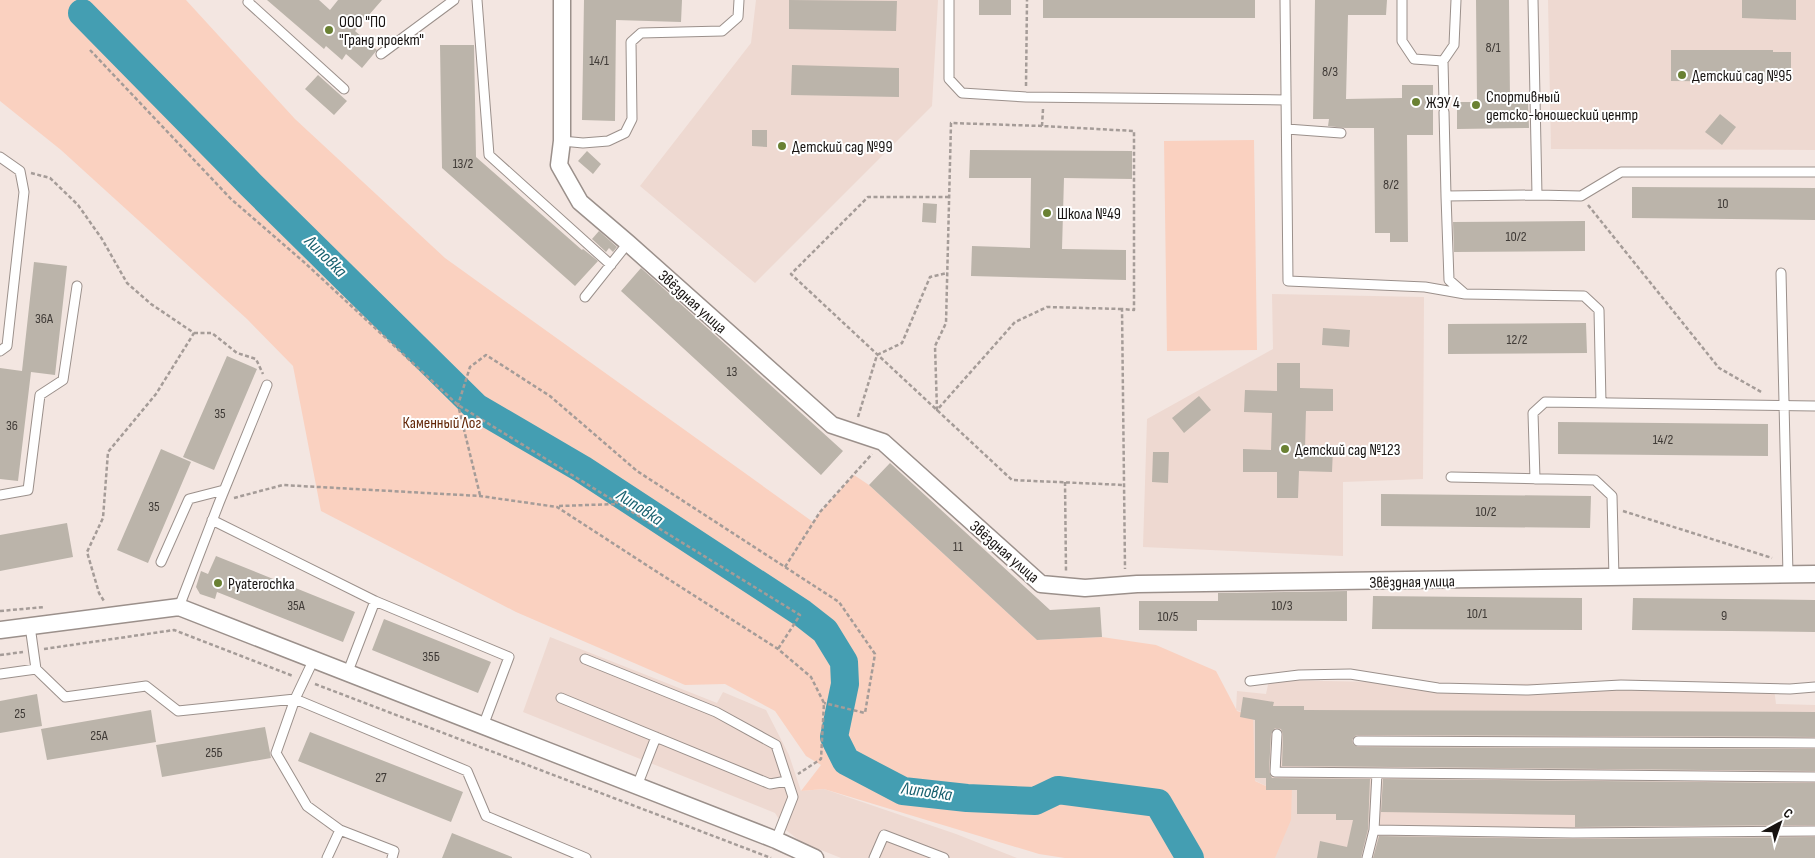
<svg xmlns="http://www.w3.org/2000/svg" width="1815" height="858" viewBox="0 0 1815 858" font-family="'Sofia Sans Condensed',sans-serif">
	<style>
		.built { fill: #eed9d1 }
		.green { fill: #fad1c0 }
		.lines { fill: none; stroke-linecap: round; stroke-linejoin: round }
		.river { stroke: #449eb2; stroke-width: 28 }
		.building { fill: #bbb4aa }
		.lane-casing { stroke: #9b908b; stroke-width: 11 }
		.street-casing { stroke: #9b908b; stroke-width: 19 }
		.path { stroke: #a59c98; stroke-width: 2.5; stroke-dasharray: 4 2.5; stroke-linecap: butt }
		.lane { stroke: #fff; stroke-width: 9 }
		.street { stroke: #fff; stroke-width: 16 }
		.poi-dot { fill: #6a8133; stroke: #fff; stroke-width: 2 }
		.labels { text-anchor: middle; stroke-width: 4; stroke-linejoin: round; paint-order: stroke }
		.number-label { font-size: 14px; fill: #403b37 }
		.poi-label { font-size: 16px; fill: #171311; stroke: #fff; text-anchor: start }
		.street-label { font-size: 16px; fill: #171311; stroke: #fff }
		.park-label { font-size: 16px; fill: #642809; stroke: #fff }
		.water-label { font-size: 18px; font-style: italic; fill: #18616f; stroke: #fff }
	</style>
	<rect width="100%" height="100%" fill="#f3e6e1"/>
	<!-- built -->
	<path class="built" d="M756,0H938L932,106L755,283L640,186L751,43Z
		M1548,0H1815V150L1551,149Z
		M1272,294L1424,297L1423,479L1343,482V556L1143,547L1147,419L1273,349Z
		M550,637L717,703L723,692L766,710L789,755L801,791L824,789L956,834L1017,858H841L801,842L786,830L775,813L523,712Z
		M1269,680L1493,684L1632,683L1774,688L1776,704L1815,705V858H1273L1266,786L1254,780L1252,715L1236,710L1237,691L1266,694Z"/>
	<!-- green -->
	<path class="green" d="M0,0H186L295,119L445,258L813,522L820,512L854,475L869,485L1037,640L1102,637L1156,645L1216,671L1237,711L1253,716L1255,781L1268,787H1292L1291,820L1275,858H1065L1039,854L824,789L801,791L821,765L806,756L775,711L725,684L685,685L516,612L321,511L293,366L247,319L61,150L0,101Z
		M1254,140L1257,350L1167,351L1164,141Z"/>
	<g class="lines">
		<!-- river -->
		<path class="river" d="M82,13L251,185L476,407L582,469L802,613L825,631L844,662L845,684L834,737L846,761L903,791L967,798L1035,801L1058,790L1158,803L1190,858"/>
	</g>
	<!-- building -->
	<path class="building" d="M267,0H319L330,10L338,0H382L355,31L377,50L362,68L346,54L342,60L326,46L324,49Z
		M584,0H682L681,22L616,20L615,121L582,120Z
		M789,0L897,1L896,31L789,29Z
		M979,0H1011V15H979Z
		M1043,0H1255V18H1043Z
		M1315,0H1387L1386,15H1348L1346,99L1402,98V85H1433V135H1407L1408,242H1390V233H1375L1374,128H1345L1328,126L1329,119H1313Z
		M1476,0H1509L1510,101H1528L1529,128L1457,129V102H1477Z
		M1742,0H1796V20L1742,18Z
		M440,45H474L476,157L582,250L583,249L598,261L575,286L442,168Z
		M1671,50H1773V52H1791V82L1671,81Z
		M792,65L899,68V97L791,95Z
		M318,75L347,101L334,115L305,89Z
		M1720,114L1736,127L1722,145L1705,132Z
		M752,130H767V147L752,146Z
		M970,150L1132,151V179L1064,178L1062,249L1126,250V280L971,276L972,246L1030,248L1031,178H969Z
		M587,151L601,164L593,174L578,161Z
		M1632,187L1815,188V220L1632,218Z
		M923,203L937,204L936,223L922,222Z
		M1585,221V251L1454,252L1453,222Z
		M599,231L617,247L613,252L609,248L606,252L592,239Z
		M34,262L67,266L55,375L31,372L18,481L0,479V368L22,371Z
		M641,268L843,451L821,475L621,291Z
		M1586,323L1587,353L1448,354V324Z
		M1323,328L1350,330L1349,347L1322,345Z
		M227,356L257,369L214,470L183,457Z
		M1277,363H1300V388L1333,389V411H1306L1305,449H1333L1332,472L1299,471L1298,498H1277V472H1243V449L1271,450L1272,413L1244,412L1245,390L1277,391Z
		M1199,396L1211,410L1184,433L1172,418Z
		M1558,422L1768,424V456L1558,454Z
		M161,449L191,462L148,563L117,550Z
		M1153,452H1169L1168,483L1152,482Z
		M890,463L1050,610L1100,607L1102,637L1037,640L869,485Z
		M1381,494L1591,496L1590,528L1381,526Z
		M67,523L73,557L0,571V535Z
		M216,556L355,612L343,642L217,592L215,599L200,594L196,587L201,571L208,574Z
		M1347,591V621L1197,620V631L1139,630V601H1218V593Z
		M1373,596L1582,598V630L1372,629Z
		M1633,598L1815,600V632L1632,630Z
		M384,619L491,662L478,693L372,650Z
		M37,694L42,726L0,733V701Z
		M1243,697L1274,702L1273,706H1304V710L1815,712V737L1358,735L1355,736L1352,740L1353,744L1358,747L1815,749V771L1282,766L1283,734L1281,729L1275,728L1271,734L1269,772L1272,778L1370,779L1368,829L1361,858H1317L1320,841L1347,847L1353,820H1336V814H1297V790H1266V778H1255V720L1240,717Z
		M151,710L156,742L47,760L41,729Z
		M265,727L271,758L162,777L156,745Z
		M310,732L463,792L451,822L298,761Z
		M1383,779L1815,783V825L1575,827V815L1381,812Z
		M452,833L512,857V858H442Z
		M1379,836L1573,839L1815,837V858H1373Z"/>
	<g class="lines">
		<!-- lane casing -->
		<g class="lane-casing">
			<path id="lane" d="M249,0L248,2L344,89
				M477,0L489,155L611,265
				M949,0V79L962,93L1026,97L1286,100
				M1285,0L1288,281L1425,287L1465,294
				M1402,0V41L1414,59L1443,61
				M1533,0L1537,195
				M381,54L454,0
				M1444,102L1443,61L1454,45L1456,0
				M1444,112L1446,196L1537,195L1581,196L1621,172H1815
				M1287,129L1341,133
				M562,141L583,143L608,141L625,133L632,119L631,42L641,33L722,31L738,17L739,0
				M0,157L20,171L24,192L7,346L0,351
				M1446,196L1449,280L1465,294L1584,296L1599,310L1601,403
				M1781,273L1788,575
				M585,297L628,243
				M1451,477L1595,480L1612,496L1614,578
				M1535,479L1533,413L1545,402L1815,406
				M0,495L28,490L40,395L63,380L77,286
				M212,520L375,601L509,657L483,726
				M161,562L189,499L224,490
				M179,607L219,503L267,385
				M30,626L36,669
				M585,659L716,712L776,745L793,797L776,840
				M313,661L295,699L276,753L307,806L340,830L394,851L392,858
				M0,674L36,669L65,697L146,686L178,711L295,699L467,771L486,816L586,858
				M347,674L375,601
				M1250,681L1299,675L1350,674L1438,688L1528,690L1621,685L1790,689L1815,687
				M561,698L770,784L787,781
				M1277,734L1275,772L1815,777
				M1358,741L1815,743
				M637,786L656,737
				M1374,830L1377,773
				M327,858L340,830
				M874,858L884,835L944,858
				M1367,858L1374,830L1573,833L1815,831"/>
		</g>
		<!-- street casing -->
		<g class="street-casing">
			<path id="street" d="M562,0V141L559,165L580,202L628,243L832,425L883,442L1041,584L1085,588L1137,584L1815,574
				M0,630L179,607L776,840L815,858"/>
		</g>
		<!-- path -->
		<path class="path" d="M90,50L231,199L305,263L458,405L800,615L778,649
			M1026,86L1027,0
			M1043,109L1042,126L1134,131V310L1122,309L1125,569
			M1042,126L951,123L946,323L935,346L937,410L1015,322L1047,307L1122,309
			M31,173L50,178L78,205L102,239L127,283L151,304L194,333L156,394L108,452L103,518L87,552L99,593L104,601
			M949,197H868L791,274L1012,480L1124,485
			M1588,205L1719,368L1763,393
			M194,333H212L237,353L256,359L263,374
			M858,417L877,355L902,343L930,277L947,273
			M1065,482L1066,571
			M480,495L458,405L470,367L486,355L550,396L637,471L839,602L875,654L865,713L824,703
			M234,498L283,485L480,496L557,507L651,568L778,649L811,677L824,703L821,759L798,774
			M559,506L616,504
			M1623,511L1772,558
			M785,567L820,512L872,454
			M0,611L45,607
			M44,649L174,630L293,676
			M0,655L23,652
			M315,684L771,858"/>
		<!-- lane -->
		<use href="#lane" class="lane"/>
		<!-- street -->
		<use href="#street" class="street"/>
	</g>
	<!-- markers -->
	<g class="poi-dot">
		<circle cx="329" cy="30" r="5"/>
		<circle cx="1682" cy="75" r="5"/>
		<circle cx="1416" cy="102" r="5"/>
		<circle cx="1476" cy="105" r="5"/>
		<circle cx="782" cy="146" r="5"/>
		<circle cx="1047" cy="213" r="5"/>
		<circle cx="1285" cy="449" r="5"/>
		<circle cx="218" cy="583" r="5"/>
	</g>
	<g class="labels">
		<!-- number labels -->
		<g class="number-label">
			<text x="1493" y="52">8/1</text>
			<text x="599" y="65">14/1</text>
			<text x="1330" y="76">8/3</text>
			<text x="463" y="168">13/2</text>
			<text x="1391" y="189">8/2</text>
			<text x="1723" y="208">10</text>
			<text x="1516" y="241">10/2</text>
			<text x="44" y="323">36А</text>
			<text x="1517" y="344">12/2</text>
			<text x="732" y="376">13</text>
			<text x="220" y="418">35</text>
			<text x="12" y="430">36</text>
			<text x="1663" y="444">14/2</text>
			<text x="154" y="511">35</text>
			<text x="1486" y="516">10/2</text>
			<text x="958" y="551">11</text>
			<text x="296" y="610">35А</text>
			<text x="1282" y="610">10/3</text>
			<text x="1477" y="618">10/1</text>
			<text x="1724" y="620">9</text>
			<text x="1168" y="621">10/5</text>
			<text x="431" y="661">35Б</text>
			<text x="20" y="718">25</text>
			<text x="99" y="740">25А</text>
			<text x="214" y="757">25Б</text>
			<text x="381" y="782">27</text>
		</g>
		<!-- poi labels -->
		<g class="poi-label">
			<text x="339" y="27">ООО "ПО<tspan x="339" dy="18">"Гранд проект"</tspan></text>
			<text x="1692" y="81">Детский сад №95</text>
			<text x="1486" y="102">Спортивный<tspan x="1486" dy="18">детско-юношеский центр</tspan></text>
			<text x="1426" y="108">ЖЭУ 4</text>
			<text x="792" y="152">Детский сад №99</text>
			<text x="1057" y="219">Школа №49</text>
			<text x="1295" y="455">Детский сад №123</text>
			<text x="228" y="589">Pyaterochka</text>
		</g>
		<!-- street labels -->
		<g class="street-label">
			<text transform="translate(693 301) rotate(42)" y="6">Звёздная улица</text>
			<text transform="translate(1005 551) rotate(41)" y="6">Звёздная улица</text>
			<text transform="translate(1412 581) rotate(-1)" y="6">Звёздная улица</text>
		</g>
		<!-- park labels -->
		<g class="park-label">
			<text x="442" y="428">Каменный Лог</text>
		</g>
		<!-- water labels -->
		<g class="water-label">
			<text transform="translate(326 256) rotate(45)" y="6">Липовка</text>
			<text transform="translate(640 507) rotate(33)" y="6">Липовка</text>
			<text transform="translate(927 791) rotate(8)" y="6">Липовка</text>
		</g>
	</g>
	<!-- north arrow -->
	<g transform="translate(1780 823) rotate(40)" stroke="#ffffff" stroke-width="4" paint-order="stroke">
	<path d="M0-4L9 19L0 12L-9 19Z" fill="#171311"/>
	<text y="-8" font-size="14" font-weight="bold" text-anchor="middle" fill="#171311">С</text>
	</g>
</svg>
